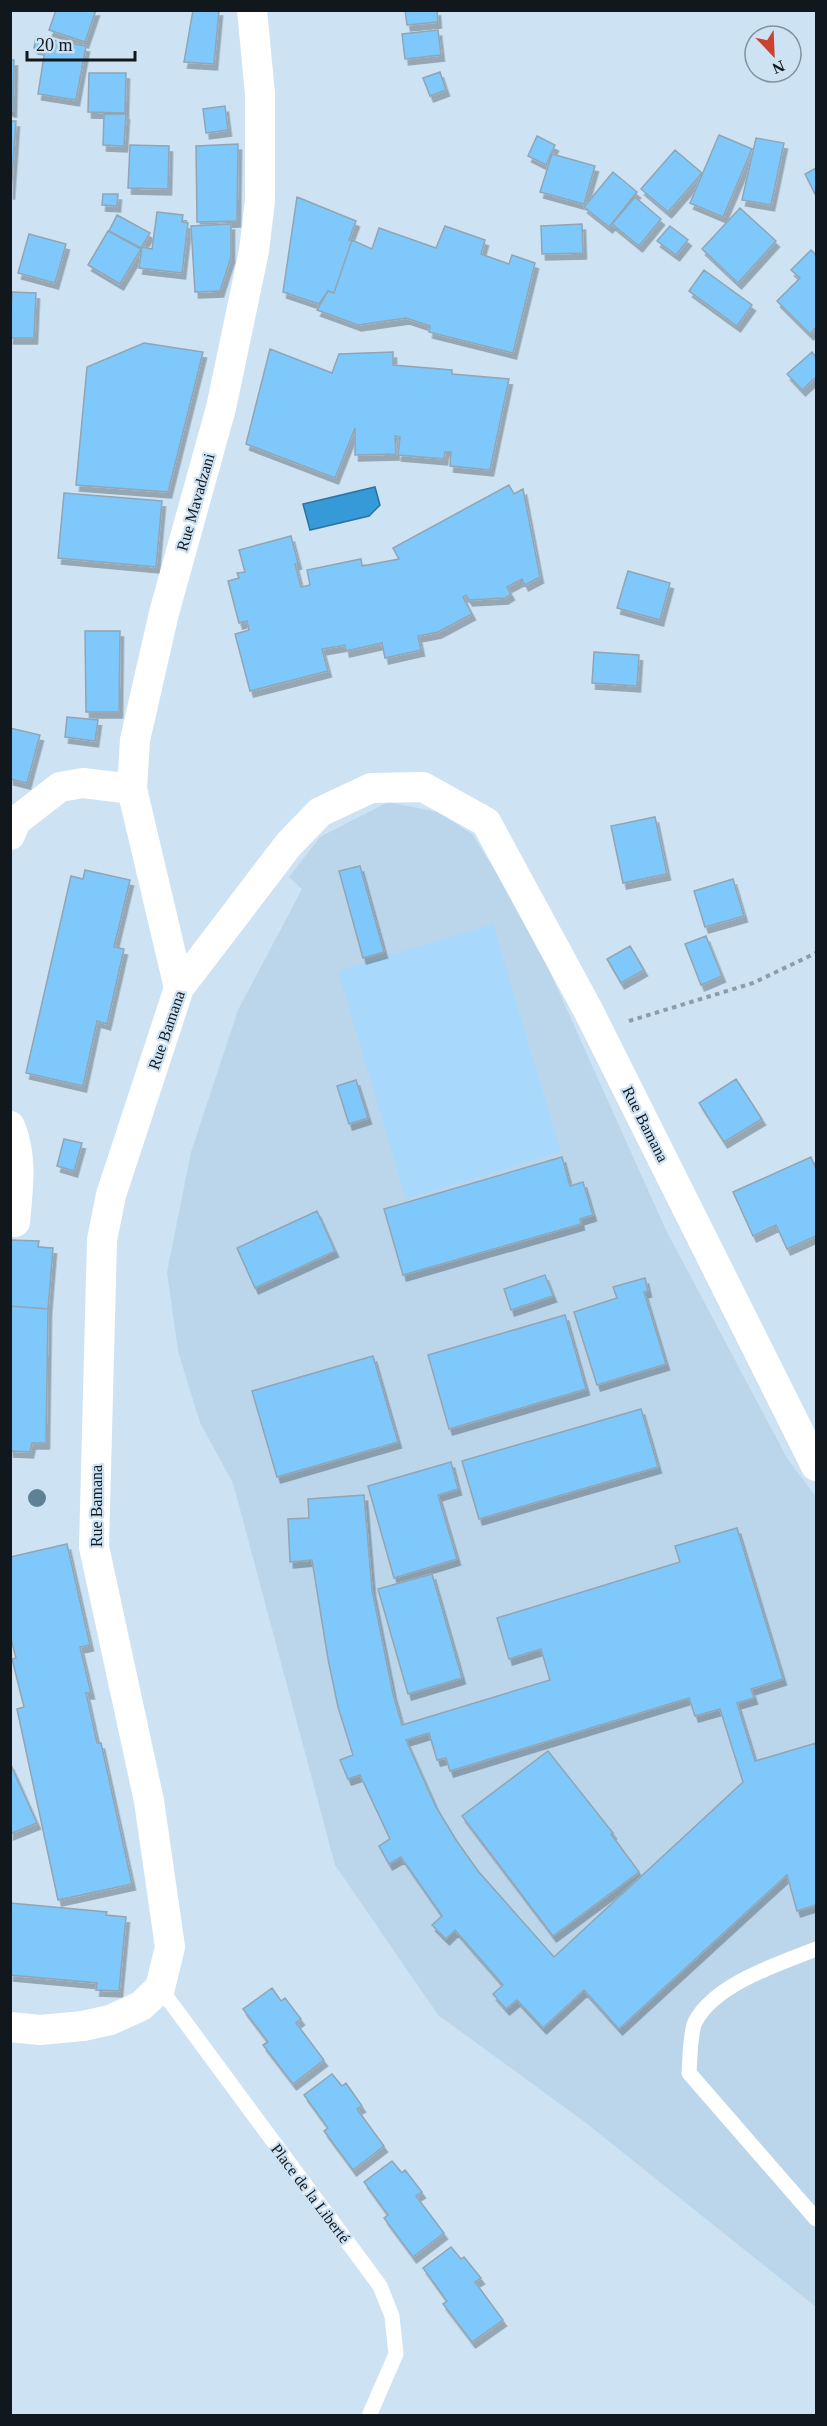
<svg xmlns="http://www.w3.org/2000/svg" width="827" height="2426" viewBox="0 0 827 2426" font-family="Georgia,serif">
	<style>
		.built { fill: #bbd6eb }
		.green { fill: #a8d9fc }
		.water { fill: #379ad8; stroke: #2b73a0; stroke-width: 1.5 }
		.building { fill: #7fc8fb; stroke: #91a5b4; stroke-width: 1.5; fill-rule: evenodd; filter: url(#shadow) }
		.lines { fill: none; stroke-linecap: round; stroke-linejoin: round }
		.path { stroke: #8c9da9; stroke-width: 4; stroke-dasharray: 4.5 4.5; stroke-linecap: butt }
		.service { stroke: #fff; stroke-width: 15 }
		.minor { stroke: #fff; stroke-width: 30 }
		.tree { fill: #5f8196 }
		.labels { text-anchor: middle; stroke-width: 4.5; stroke-linejoin: round; paint-order: stroke }
		.street-label { font-size: 16px; fill: #10181d; stroke: #cde3f3 }
	</style>
	<defs>
		<filter id="shadow"><feDropShadow dx="3.5" dy="6" stdDeviation="0" flood-color="#0004"/></filter>
	</defs>
	<rect width="100%" height="100%" fill="#cde3f3"/>
	<!-- built -->
	<path class="built" d="M388,802L438,812L472,834L528,923L666,1230L787,1458L816,1497V2307L586,2123L438,2015L335,1865L233,1483L200,1423L178,1351L167,1272L191,1152L238,1010L302,889L289,877L320,837Z"/>
	<!-- green -->
	<path class="green" d="M493,924L561,1152L406,1199L338,971Z"/>
	<!-- water -->
	<path class="water" d="M375,487L380,505L369,516L310,530L303,504Z"/>
	<!-- building -->
	<path class="building" d="M56,10H96L85,42L49,30Z
		M193,10H219L214,64L184,62Z
		M405,10H437L438,22L407,25Z
		M438,30L441,55L405,59L402,34Z
		M36,37L86,46L76,100L38,94L45,50L34,48Z
		M10,60H14L13,111H10Z
		M440,72L446,90L430,96L423,78Z
		M89,73H126L125,113L88,112Z
		M225,106L228,130L206,133L203,109Z
		M104,114H126L124,146L103,145Z
		M10,121H16L11,193H10Z
		M719,135L752,149L723,217L690,203Z
		M537,136L555,145L546,165L528,156Z
		M756,138L784,143L771,205L742,200Z
		M238,144L237,221L197,222L196,146Z
		M130,145L169,146L168,189L128,188Z
		M675,150L702,173L668,212L641,189Z
		M552,154L595,166L584,204L540,192Z
		M816,168V196L805,174Z
		M613,172L637,192L609,227L584,207Z
		M103,194H118L117,206L102,205Z
		M297,197L356,221L349,240H352L334,293L328,291L319,304L283,292Z
		M635,197L661,219L639,246L612,224Z
		M740,208L776,241L738,283L702,249Z
		M157,212L183,215L182,222L188,223L182,273L139,268L142,247L152,249Z
		M117,215L150,233L141,248L109,231Z
		M231,224V257L220,291L195,292L191,226Z
		M582,224L583,253L542,254L541,226Z
		M445,226L485,240L481,254L509,264L512,255L535,263L513,353L429,332L430,326L406,318L358,325L317,310L328,291L334,293L352,240L372,249L379,228L436,248Z
		M670,226L688,240L676,255L657,241Z
		M108,231L141,249L120,284L88,265Z
		M29,234L66,244L55,283L18,273Z
		M811,250L816,255V327L810,334L777,301L800,278L791,270Z
		M704,270L752,305L737,326L689,291Z
		M12,292L36,293L34,338H10Z
		M144,343L203,352L168,492L76,485L87,367Z
		M270,349L332,373L339,354L393,352V365L452,370V374L509,379L490,470L450,466L451,452H445L444,459L398,455L400,437L395,436L396,454L355,455V428L335,478L246,444Z
		M812,352L816,357V377L802,390L787,374Z
		M509,485L514,494L523,489L540,577L525,585L522,579L507,587L511,594L505,598L469,600L466,595L463,597L472,614L438,632L418,636L421,650L385,658L382,643L346,651L345,645L322,649L328,671L250,691L235,634L249,630L247,621L239,623L228,581L239,578L237,573L245,572L239,550L291,536L298,563L295,564L301,587L306,586L310,585L307,570L361,559L362,566L399,559L393,548Z
		M64,493L162,501L156,567L58,558Z
		M628,571L670,583L660,620L617,608Z
		M85,631H120L119,712H86Z
		M594,652L639,655L637,686L592,683Z
		M67,717L98,720L95,741L65,737Z
		M10,728L40,735L27,783L10,779Z
		M655,817L667,874L623,883L611,826Z
		M360,866L384,952L363,958L339,871Z
		M85,870L130,880L114,947L124,949L107,1024L97,1021L83,1086L26,1073L71,876L83,879Z
		M733,879L744,916L705,927L694,891Z
		M706,936L722,976L701,985L685,944Z
		M630,946L644,970L621,983L607,959Z
		M736,1079L762,1119L724,1142L699,1103Z
		M356,1080L368,1118L349,1124L337,1086Z
		M64,1139L82,1143L74,1171L57,1166Z
		M562,1157L570,1186L583,1182L593,1215L580,1219L581,1224L403,1275L384,1209Z
		M811,1157L816,1169V1236L787,1249L776,1225L753,1236L733,1192Z
		M317,1211L335,1251L255,1288L237,1248Z
		M10,1240L39,1241L38,1247L53,1248L48,1309L10,1306Z
		M545,1275L553,1296L511,1310L504,1289Z
		M645,1278L648,1291L644,1292L666,1364L597,1385L574,1312L617,1298L613,1287Z
		M10,1306L48,1309L46,1443H32L30,1452L10,1451Z
		M565,1315L586,1389L449,1429L428,1355Z
		M373,1356L398,1442L277,1477L252,1391Z
		M641,1409L658,1467L479,1519L462,1461Z
		M451,1462L458,1489L438,1495L457,1559L394,1578L368,1486Z
		M364,1495L372,1590L393,1694L402,1725L550,1680L541,1649L509,1659L497,1618L680,1562L675,1546L737,1528L783,1679L751,1689L754,1698L737,1703L755,1761L816,1743V1905L797,1911L787,1875L619,2029L584,1990L543,2028L517,2000L506,2009L493,1994L503,1985L455,1930L446,1939L432,1925L442,1916L401,1857L389,1864L379,1846L390,1839L360,1775L348,1779L340,1760L353,1755L338,1707L328,1659L312,1560L290,1562L288,1519L309,1518L308,1499ZM689,1698L695,1716L720,1709L743,1782L554,1957L478,1871L456,1840L436,1807L406,1740L429,1733L437,1760L446,1758L450,1771Z
		M67,1544L90,1645L80,1647L91,1693H86L97,1743H101L132,1884L58,1900L17,1709L24,1707L12,1659L16,1658L10,1635V1557Z
		M432,1574L462,1678L408,1694L378,1589Z
		M548,1751L613,1833L611,1834L639,1872L553,1936L462,1816Z
		M10,1763L37,1823L10,1834Z
		M10,1903L107,1912L106,1915L126,1917L119,1991L96,1990L97,1983L10,1975Z
		M272,1988L281,2001L285,1998L301,2019L296,2023L324,2060L293,2084L263,2045L268,2042L243,2009Z
		M332,2074L342,2086L346,2083L362,2106L357,2109L384,2146L353,2170L324,2131L328,2128L304,2095Z
		M392,2161L402,2173L405,2170L422,2192L416,2196L444,2233L413,2257L384,2218L388,2215L364,2182Z
		M451,2247L461,2259L464,2257L481,2278L475,2282L503,2320L472,2342L443,2304L447,2301L423,2268Z"/>
	<g class="lines">
		<!-- path -->
		<path class="path" d="M10,114H16
			M629,1021L753,983L816,953"/>
		<!-- service -->
		<path class="service" d="M816,1949C778,1964 715,1984 695,2022C690,2033 690,2060 689,2073L816,2219
			M160,1988L380,2286L392,2316L396,2354L369,2416"/>
		<!-- minor -->
		<path class="minor" d="M10,835L16,821L60,787L83,783L132,789
			M179,988L132,789L135,740L164,613L221,408L254,251L260,201V94L252,10
			M10,1126C23,1157 18,1189 15,1222
			M10,2027L40,2030L83,2026L110,2020L141,2006L160,1988L170,1947L149,1801L94,1547L102,1240L111,1195L179,988L289,844L320,812L371,788L423,787L486,822L588,1010L816,1466"/>
	</g>
	<!-- trees -->
	<circle class="tree" cx="37" cy="1498" r="9"/>
	<g class="labels">
		<!-- street labels -->
		<g class="street-label">
			<text transform="translate(195 502) rotate(-74)" y="6">Rue Mavadzani</text>
			<text transform="translate(166 1030) rotate(-71)" y="6">Rue Bamana</text>
			<text transform="translate(646 1124) rotate(63)" y="6">Rue Bamana</text>
			<text transform="translate(96 1506) rotate(-90)" y="6">Rue Bamana</text>
			<text transform="translate(311 2193) rotate(53)" y="6">Place de la Liberté</text>
		</g>
	</g>
	<!-- border -->
	<rect width="827" height="2426" fill="none" stroke="#10181d" stroke-width="24"/>
	<!-- north arrow -->
	<g transform="translate(773 54) rotate(157)"><circle r="28" fill="#cde3f3" stroke="#81929d" stroke-width="1.5"/>
	<path d="M0-4.5L10 22L0 15L-10 22Z" fill="#cd4130"/>
	<text y="-9" font-size="16" font-weight="bold" text-anchor="middle" fill="#10181d">N</text>
	</g>
	<!-- scale -->
	<path d="M27 51v9h108v-9" fill="none" stroke="#10181d" stroke-width="3"/>
	<text x="36" y="51" font-size="18" fill="#10181d" stroke="#cde3f3" stroke-width="4.5" paint-order="stroke">20 m</text>
</svg>
